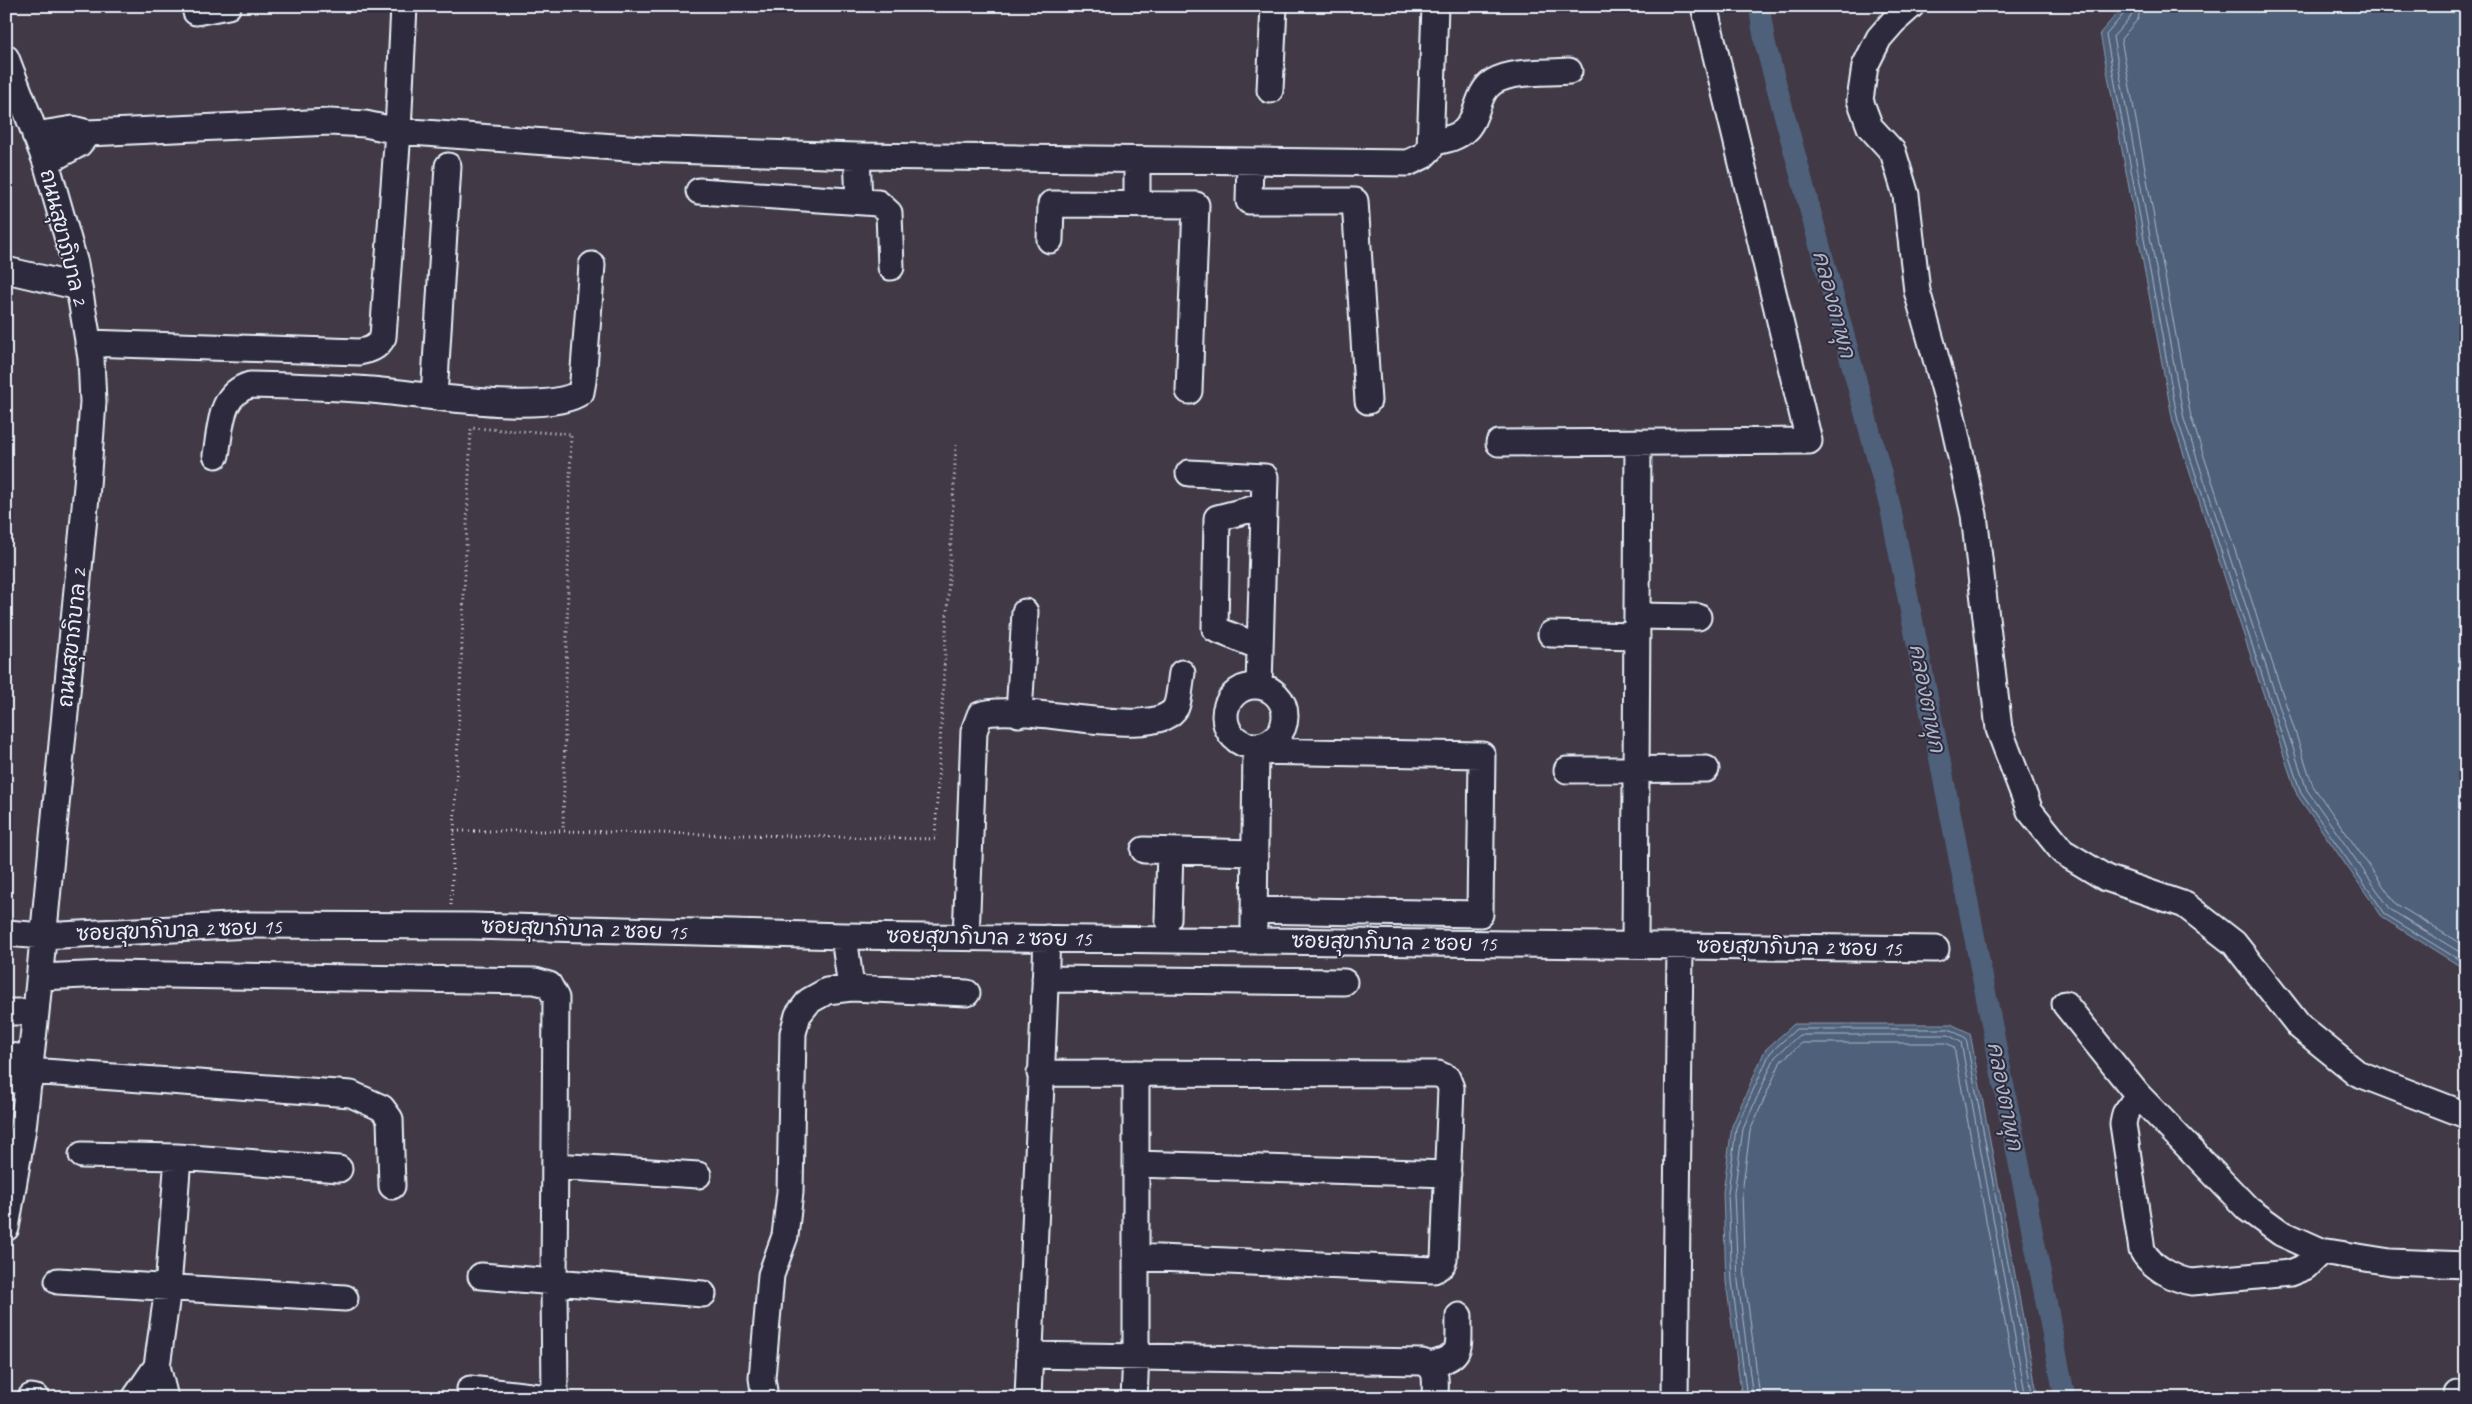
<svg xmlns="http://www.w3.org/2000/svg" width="2472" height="1404" viewBox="0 0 2472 1404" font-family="Caveat,'Playpen Sans Thai',sans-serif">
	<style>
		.water { fill: #4f607a; stroke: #8c9aac }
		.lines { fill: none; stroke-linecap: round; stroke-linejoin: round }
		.shore { stroke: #abb7c6; stroke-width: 1 }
		.canal { stroke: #4f607a; stroke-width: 21 }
		.minor-casing { stroke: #e8f1f8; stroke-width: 29 }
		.path { stroke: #e8f1f8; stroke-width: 3; stroke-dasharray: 1 4; stroke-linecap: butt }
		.minor { stroke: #2f2a3d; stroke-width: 25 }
		.labels { text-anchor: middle; stroke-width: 4; stroke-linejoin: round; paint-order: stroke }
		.street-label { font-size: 21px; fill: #e8f1f8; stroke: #2f2a3d }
		.water-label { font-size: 22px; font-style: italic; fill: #abb7c6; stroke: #2f2a3d }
	</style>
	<rect width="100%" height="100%" fill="#423946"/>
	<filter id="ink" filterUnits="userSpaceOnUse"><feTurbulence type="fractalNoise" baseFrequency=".02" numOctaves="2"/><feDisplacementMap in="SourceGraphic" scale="10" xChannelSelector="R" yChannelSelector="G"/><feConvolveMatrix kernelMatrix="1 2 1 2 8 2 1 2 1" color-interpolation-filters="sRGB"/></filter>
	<g filter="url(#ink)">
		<!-- water -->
		<path class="water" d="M2124,6H2466V970L2383,918L2297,795L2173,422L2100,33Z
			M1794,1024H1951L1970,1033L2038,1398H1742L1726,1282L1723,1192L1732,1126L1765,1050Z"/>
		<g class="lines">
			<!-- shore -->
			<path class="shore" d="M2128,6L2126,11L2106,35L2178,421L2301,793L2386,915L2466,964
				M2134,6L2132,15L2113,37L2184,419L2307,790L2391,910L2466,956
				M2141,6L2138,19L2121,39L2191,417L2313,786L2396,904L2466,947
				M1747,1398L1732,1281L1728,1193L1736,1128L1770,1053L1796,1029H1949L1966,1038L2033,1398
				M1753,1398L1738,1281L1734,1193L1743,1129L1775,1057L1799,1035H1948L1961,1042L2026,1398
				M1760,1398L1745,1280L1742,1193L1750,1131L1781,1061L1802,1043H1946L1954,1047L2019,1398"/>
			<!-- canal -->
			<path class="canal" d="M1759,6L1765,43L1890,506L2065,1398"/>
			<!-- minor casing -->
			<g class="minor-casing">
				<path id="minor" d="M1911,6L1893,22L1879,38L1865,66L1860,100L1870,127L1893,152L1906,195L1917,291L1951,412L1974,515L1999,729L2030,811L2063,852L2106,878L2185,905L2234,943L2300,1027L2357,1073L2466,1115
					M196,12L228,6
					M6,58L46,162L75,264L91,358L93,402L87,486L36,1012L23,1128L6,1228
					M1270,90L1274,6
					M35,135L73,129L88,133L330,122L365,124L398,131L642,149L857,156L1408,163L1423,156L1430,149L1435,6
					M1431,143C1442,140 1455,139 1464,131C1479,118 1476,93 1493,82C1511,70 1548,73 1569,71
					M857,156L859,201
					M1137,160V204
					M1250,161L1249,201H1355L1368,401
					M46,162L79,144L88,133
					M699,191L878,203L889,213L891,267
					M1050,240L1051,204L1196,205L1189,391
					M6,270L79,287
					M88,343L359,352C370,350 377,348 383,337L398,131L404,6
					M434,397L448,166
					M1499,443L1809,441L1704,6
					M216,455C221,428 219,394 250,385C290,386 331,387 371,390C416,393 548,417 581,392L583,381L592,265
					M1189,473L1265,477L1259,686
					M1637,616L1698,617
					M1551,634L1637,636
					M1260,647L1215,629L1217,518L1264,506
					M1225 716a30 30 0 1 1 60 0a30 30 0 1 1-60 0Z
					M1019,714L1025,612
					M1567,770L1706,769
					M1144,850L1254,853
					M1254,910L1480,914L1482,755L1256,751
					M1168,919L1170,851
					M1254,925L1256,746
					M6,933L43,936L248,925L473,926L844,936L1936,949
					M844,936L851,988
					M966,937L974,731L980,715C1018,700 1156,744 1176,707C1180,697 1180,683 1182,673
					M1635,945L1638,442
					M40,977L107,974L535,981L549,985L556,998L554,1282L555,1398
					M1045,979L1344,982
					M2065,1004L2138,1095L2248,1209L2281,1233L2321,1251L2390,1262L2466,1265
					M6,1012H36
					M6,1056L31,1058
					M30,1071L351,1094L382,1108L390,1119L392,1186
					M1040,1073L1438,1074L1447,1078L1451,1088L1444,1259L1442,1265L1434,1270L1136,1257
					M6,1079L29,1082
					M2138,1095L2125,1114L2123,1124L2142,1250C2150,1266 2175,1280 2192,1282L2290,1273L2305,1267L2321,1251
					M82,1155L178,1157L339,1169
					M1136,1164L1448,1174
					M555,1166L698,1175
					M481,1276L703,1294
					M58,1281L345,1298
					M1029,1355L1422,1362C1439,1367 1435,1382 1435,1398
					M1430,1365C1465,1356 1458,1347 1459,1316
					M470,1389L548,1398
					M31,1397L36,1398
					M135,1398L157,1366
					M165,1398L157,1366L168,1288L178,1157
					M765,1398L762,1378L771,1275L785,1236L790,1192L793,1033L798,1015L809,1001L827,991L851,988L967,993
					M1028,1398L1047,938
					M1134,1398L1136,1356V1073
					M1675,1398L1680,946
					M2457,1398V1394"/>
			</g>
			<!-- path -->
			<path class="path" d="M454,831H563L935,839L956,445
				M451,905L471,428L571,434L563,831"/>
			<!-- minor -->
			<use href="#minor" class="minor"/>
		</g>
	</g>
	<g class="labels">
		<!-- street labels -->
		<g class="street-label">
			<text transform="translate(64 237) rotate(76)" y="7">ถนนสุขาภิบาล 2</text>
			<text transform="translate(72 638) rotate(-84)" y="7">ถนนสุขาภิบาล 2</text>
			<text transform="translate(584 929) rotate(2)" y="7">ซอยสุขาภิบาล 2 ซอย 15</text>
			<text transform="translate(179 930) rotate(-2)" y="7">ซอยสุขาภิบาล 2 ซอย 15</text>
			<text transform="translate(989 937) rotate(1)" y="7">ซอยสุขาภิบาล 2 ซอย 15</text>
			<text transform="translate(1394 942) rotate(1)" y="7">ซอยสุขาภิบาล 2 ซอย 15</text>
			<text transform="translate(1799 947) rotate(1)" y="7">ซอยสุขาภิบาล 2 ซอย 15</text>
		</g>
		<!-- water labels -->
		<g class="water-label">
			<text transform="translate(1835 304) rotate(75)" y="8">คลองตาพุก</text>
			<text transform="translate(1928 698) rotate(79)" y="8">คลองตาพุก</text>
			<text transform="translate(2006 1096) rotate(79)" y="8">คลองตาพุก</text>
		</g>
	</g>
	<!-- margin -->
	<rect width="2472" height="1404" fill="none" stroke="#2f2a3d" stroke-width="25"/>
	<rect x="12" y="12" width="2447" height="1379" fill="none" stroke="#e8f1f8" stroke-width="2" filter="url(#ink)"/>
</svg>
